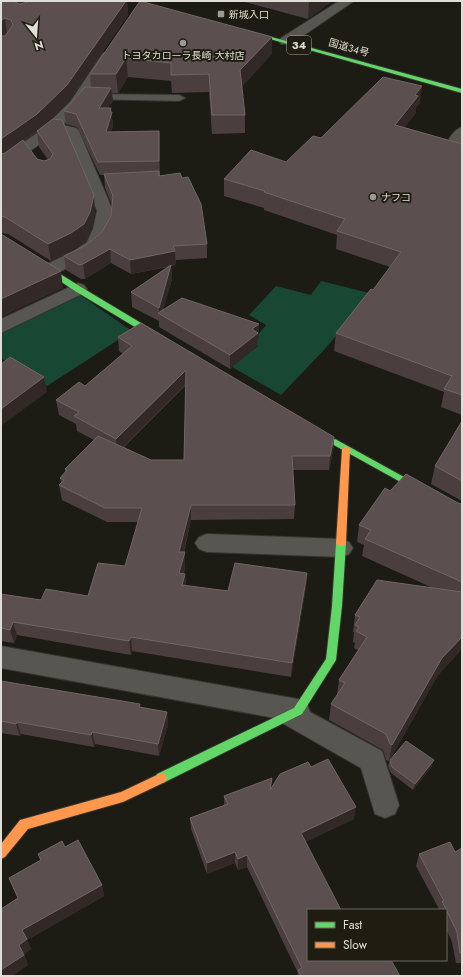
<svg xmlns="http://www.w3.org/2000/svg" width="463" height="977" viewBox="0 0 463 977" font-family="Jost,'Noto Sans JP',sans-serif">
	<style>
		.green { fill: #184833 }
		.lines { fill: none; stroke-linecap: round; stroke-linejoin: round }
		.lane-casing { stroke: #353430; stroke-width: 2 }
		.street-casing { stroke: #353430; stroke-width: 2 }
		.fast-casing { stroke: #353430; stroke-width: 2 }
		.slow-casing { stroke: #353430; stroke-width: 2 }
		.lane { fill: #585651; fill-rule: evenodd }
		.street { fill: #585651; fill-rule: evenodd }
		.fast { fill: #63d668; fill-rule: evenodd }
		.slow { fill: #ff974d; fill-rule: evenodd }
		.wall { fill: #4b3e3f; fill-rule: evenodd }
		.shaded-wall { fill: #322927 }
		.building { fill: #5b4f50; stroke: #706665 }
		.poi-dot { fill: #9b9a92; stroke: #1f1d11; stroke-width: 1.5 }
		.labels { text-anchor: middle; stroke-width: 4; stroke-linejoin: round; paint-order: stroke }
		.far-poi-label { font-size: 10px; fill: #e0ded6; stroke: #1f1d11; text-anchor: start }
		.far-street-label { font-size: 10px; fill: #e0ded6; stroke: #1f1d11 }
		.shield { fill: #1f1d11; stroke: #a6a49b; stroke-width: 1 }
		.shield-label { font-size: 11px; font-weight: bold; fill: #e0ded6 }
	</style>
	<rect width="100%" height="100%" fill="#1c1b14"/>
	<!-- green -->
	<path class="green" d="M321,281L373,294L322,352L281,395L232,367L258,346L254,343L256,337L266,325L249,315L276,286L311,295Z
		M80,295L132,331L47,386L1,358V333L71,296Z"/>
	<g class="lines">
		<!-- lane casing -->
		<g class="lane-casing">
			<path id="lane" d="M90,94L179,95L185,98L179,101L86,99L84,97Z
				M462,127V145L451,142L449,139C452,134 456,129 462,127Z"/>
		</g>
		<!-- street casing -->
		<g class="street-casing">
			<path id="street" d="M339,1H354L291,44H281L279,41L281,38Z
				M108,52L113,53L115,56L80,108L63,125L76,128L79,131L113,211L111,229L100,249L86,259L55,274L49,275L43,274L40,270L43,266L74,251L87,242L93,229L97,211L65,135L55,133L7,168L1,170V158L40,131L70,102L103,53Z
				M78,283L84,285L87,289L84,293L1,333V319Z
				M207,534L341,539L349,542L353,548L349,554L341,557L207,552L199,549L195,543L199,537Z
				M1,646L298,699L307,703L310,712L382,751L399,805L395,814L385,818L375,814L361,768L282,723L280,719L1,668Z"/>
		</g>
		<!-- fast casing -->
		<g class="fast-casing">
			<path id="fast" d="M242,29L462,89V93L242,31Z
				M1,237L81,287L166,338L167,340L163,343L160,342L75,291L1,242Z
				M335,439L462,509V516L332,444L331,442Z
				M341,539L344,540L346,543L342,606L336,660L302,714L165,782L161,783L157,782L155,778L157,774L294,708L326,659L332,606L336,543L338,540Z"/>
		</g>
		<!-- slow casing -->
		<g class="slow-casing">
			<path id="slow" d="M346,446L350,449L346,543L344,546H338L336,543L342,449Z
				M161,773L165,774L167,778L165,782L123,802L28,829L5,857L1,859V844L20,820L121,792Z"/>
		</g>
		<!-- lane -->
		<use href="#lane" class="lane"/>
		<!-- street -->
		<use href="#street" class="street"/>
		<!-- fast -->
		<use href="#fast" class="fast"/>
		<!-- slow -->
		<use href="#slow" class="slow"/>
	</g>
	<!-- wall -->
	<path class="wall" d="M1,1H127L128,15L69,101L42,127L95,211L92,229L86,241L73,250L51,261L8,234L1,233ZM37,132L39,147L48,160L44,161L37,159L24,141Z
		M140,1L272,37V54L242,86L245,115V133L212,134L209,92L172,93L171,81L128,77L118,93H112L113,101L108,108H111L113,126L111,132L159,131L160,144V176L207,244V258L176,260V265L171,266L172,279L163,310L259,337L258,338L257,346L230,369L159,327V321L132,307L131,292L168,267L131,274L111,263L85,279H81L66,270L64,256L85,246L102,232L111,216L112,205L105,188L104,175H100L77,127L66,124L64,111L91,87L90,74Z
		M241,1H332L308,19Z
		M420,103L416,107V113L404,127L462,144V415L441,407L444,392L334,351L336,333L373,290L390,267L336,249L337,235L264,210V208L224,196V179L286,162L321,138Z
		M118,337L334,437L333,451L329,470H293L295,505L294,519L191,520L184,552L185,566L184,574H185L186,586L228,591L307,573L306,587L291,677L132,651L131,655L17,635L14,643L1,641V594L41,600L88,596L125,566L138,522H107L62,500L59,485L61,483L60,478L65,473V469L94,440L77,431L76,424L59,415L56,400L85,386L123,354L119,351ZM186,385L184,460H151L124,447Z
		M462,421V501L431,484L435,466Z
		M390,491L458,503L462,504V649L438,675L389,761L386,760L383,750L329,720L331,704L337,695L339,680L358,650L354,648L355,643L353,642L354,632H353L355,615L433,588L362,556L364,545L357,542L359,525Z
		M1,681L167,712L168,725L159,756L95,744L94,747L21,734L20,736L1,733Z
		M390,760L432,766L413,790L391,773L388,766Z
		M311,767L354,819L305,842L308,910L400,976H297L298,973L247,867L238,870L235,863L207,874L191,829L190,818L224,805V796L271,787Z
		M65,847L102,885L104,896L27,940L31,949L24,954L28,965L12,976L18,898L9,878L41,860L38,854Z
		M462,848V963H456L452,942L446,929V910H438L439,909L416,866L419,854L455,852Z"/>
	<!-- shaded-wall -->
	<path class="shaded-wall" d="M15,1H31L18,15Z
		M126,1H127L128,15L69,101L39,130L1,157V139Z
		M311,1H332L308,19L309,2Z
		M5,18L7,34L1,37V21Z
		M272,37V54L240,89V70Z
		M126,58L128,77L118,93L116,74Z
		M422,86L420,103L416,107V113L393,142L395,125L415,95Z
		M111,88L113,101L100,122L99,108Z
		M111,108L113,126L107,146L106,132Z
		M159,131L160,144V175L159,161Z
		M94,195L95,211L92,229L86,241L73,250L51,261L48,244Z
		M110,249L111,263L85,279L83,264Z
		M175,251L176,265L171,266L172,279L162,315L159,314V308L170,266L131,274L130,260Z
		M61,271L63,288L1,317V299Z
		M259,324V337L258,338L257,346L230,369V355L252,329Z
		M186,370V384L117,453L116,439Z
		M44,377L47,392L1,426V409Z
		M334,437L333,451L329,470L330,456Z
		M191,505V520L180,566L179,552Z
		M185,552V566L180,587L179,573Z
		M307,573L306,587L291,677L292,663Z
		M185,574L186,588L182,585Z
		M13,622L17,635L14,643L10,630Z
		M131,637L132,651L131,655L129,641Z
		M462,637V649L438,675L389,761L392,745L442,658Z
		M167,712L168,725L159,756L158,744Z
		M17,722L21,734L20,736L16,724Z
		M92,732L95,744L94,747L91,735Z
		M434,760L432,766L413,790L415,784Z
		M356,807L354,819L299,845L301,833Z
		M235,852V863L207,874V863Z
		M247,855V867L238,870V859Z
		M102,885L104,896L27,940L31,949L23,955L19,945L22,930Z
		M24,955L28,965L12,976H1V970Z"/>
	<!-- building -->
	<path class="building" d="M1,1H16V3L20,4L28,2L29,1H126L67,85L37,114L1,139V36H5L13,25L11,20L5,18L1,21Z
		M140,1L272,37L240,70L245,115H212L209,74L171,75V63L126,58L116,74H90Z
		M383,77L422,86L415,95L418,96L395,125L462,144V395L444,389L452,376L336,333L371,289L373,290L401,252L337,231L345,219L264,192L265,191L224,179L251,150L286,162L313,136L321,138Z
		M85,87L111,88L99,108H111L110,112H112L106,132L159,131V161L98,162L76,114L64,111Z
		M53,119L62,120L94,195L90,212L84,224L71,233L48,244L5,217L1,216V154L5,153L23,140L37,159L44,161L50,159L53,154L37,131Z
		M159,171V176L180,173L182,178L188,177L201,204L207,244L173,246L175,251L130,260L110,249L83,264L79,265L64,256L85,246L102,232L111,216L113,196L104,174Z
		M1,234L61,271L1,299Z
		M171,265L159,308L131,292Z
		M182,298L259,324L252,329L258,333L230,355L158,313Z
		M141,323L334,437L330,456H292L295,505H191L179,552H185L179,573L185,574L182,585L228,591L235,563L307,573L292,663L131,637L129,641L13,622L10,630L1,628V594L41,600L46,589L88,596L98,563L125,566L142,508H105L59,485L64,480L60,478L67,470L65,469L98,436L151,460H184L186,370L116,439L74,416L79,412L56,400L79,382L85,386L132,346L118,337Z
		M10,357L44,377L1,409V364Z
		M462,421V481L435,466Z
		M406,474L458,503L462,504V582L365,539L371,530L359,525L385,488L390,491Z
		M377,580L462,592V637L442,658L392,745L390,744L386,734L331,704L345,683L339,680L367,637L356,631L359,627L355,625L360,617L355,615Z
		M1,681L140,704L139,707L167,712L158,744L92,732L91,735L17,722L16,724L1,721Z
		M406,741L434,760L415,784L392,767L390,760Z
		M328,759L356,807L301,833L341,910H308V960H391L400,976H301L298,970L302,968L247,855L238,859L235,852L207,863L190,818L228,804L224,796L272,778L270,790L280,774L308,762L311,767Z
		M78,840L102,885L22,930L27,939L19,945L24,955L1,970V909L18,898L9,878L41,860L38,854L62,841L65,847Z
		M450,842L455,852L462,848V953H460L457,932L442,901H444L419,854Z"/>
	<!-- markers -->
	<g class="poi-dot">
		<rect x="217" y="10" width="8" height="8" rx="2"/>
		<circle cx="183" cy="43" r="4"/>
		<circle cx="373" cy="197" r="4"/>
	</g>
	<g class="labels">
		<!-- far-poi labels -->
		<g class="far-poi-label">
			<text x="229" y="18">新城入口</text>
			<text x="183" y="59" text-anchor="middle">トヨタカローラ長崎 大村店</text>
			<text x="381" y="201">ナフコ</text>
		</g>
		<!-- far-street labels -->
		<g class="far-street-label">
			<text transform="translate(349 47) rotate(16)" y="4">国道34号</text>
		</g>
		<!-- shield labels -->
		<rect class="shield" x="287" y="36" width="24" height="18" rx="3"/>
		<g class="shield-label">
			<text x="299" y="49">34</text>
		</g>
	</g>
	<!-- border -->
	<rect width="463" height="977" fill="none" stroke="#e0ded6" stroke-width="4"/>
	<!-- legend -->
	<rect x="307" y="909" width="140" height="52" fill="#1f1d11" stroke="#6c6a60"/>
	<rect x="315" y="922" width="20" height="6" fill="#63d668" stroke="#6c6a60"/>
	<text x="343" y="929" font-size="12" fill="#e0ded6">Fast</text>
	<rect x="315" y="942" width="20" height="6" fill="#ff974d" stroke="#6c6a60"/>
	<text x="343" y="949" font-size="12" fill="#e0ded6">Slow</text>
	<!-- north arrow -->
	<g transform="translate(36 36) rotate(163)" stroke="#1f1d11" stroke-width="3" paint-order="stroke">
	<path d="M0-3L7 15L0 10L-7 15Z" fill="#e0ded6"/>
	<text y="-6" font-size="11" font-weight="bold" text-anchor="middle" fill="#e0ded6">N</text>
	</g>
</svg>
